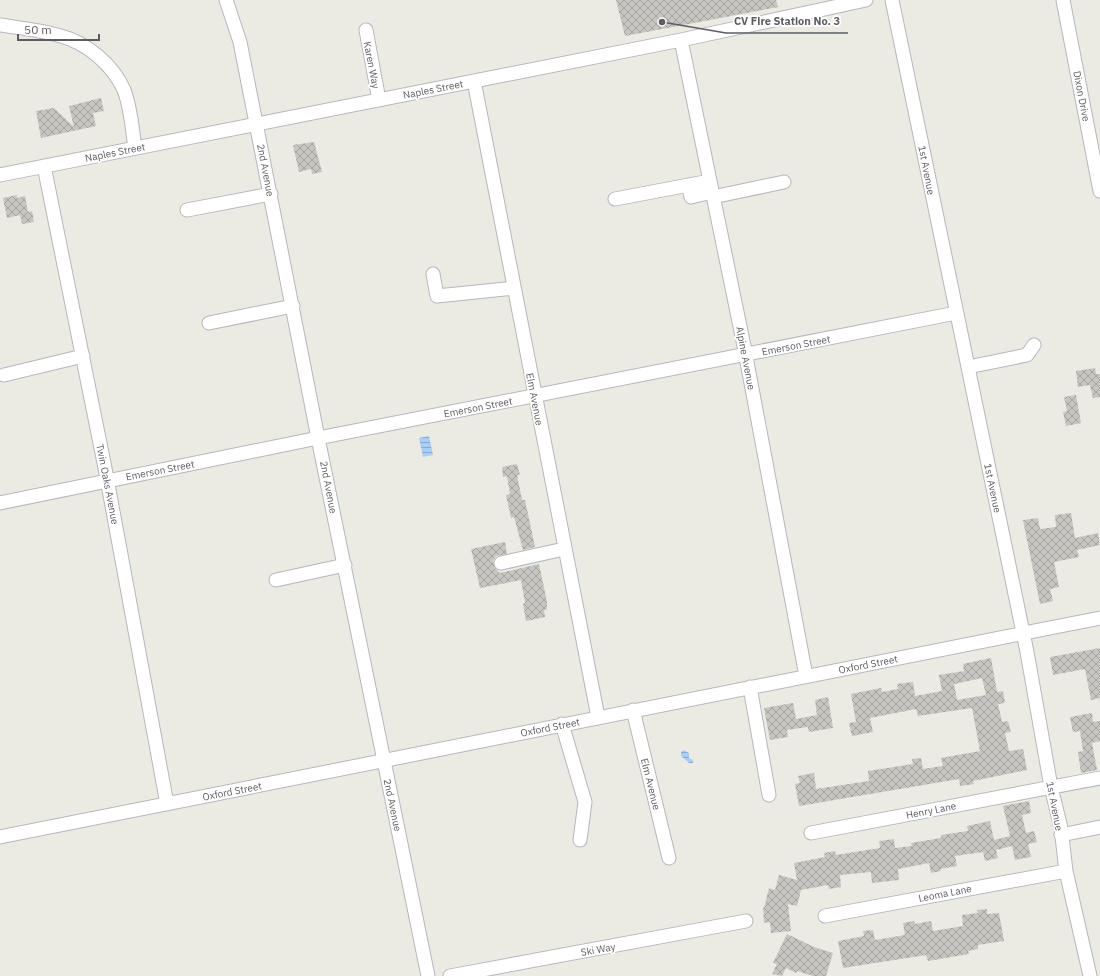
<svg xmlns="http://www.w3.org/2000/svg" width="1100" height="976" viewBox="0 0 1100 976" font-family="'IBM Plex Sans',sans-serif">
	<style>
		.water { fill: url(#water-rules) }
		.building { fill: url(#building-cross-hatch); fill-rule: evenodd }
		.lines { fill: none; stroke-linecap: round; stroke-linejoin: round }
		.minor-casing { stroke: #b5b7bc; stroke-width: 15 }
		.minor { stroke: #fff; stroke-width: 13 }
		.labels { text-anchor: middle; stroke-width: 3.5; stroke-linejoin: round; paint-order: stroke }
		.street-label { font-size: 10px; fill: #5b5d62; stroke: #fff }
		.leader { fill: none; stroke: #5b5d62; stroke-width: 1.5 }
		.callout-dot { fill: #5b5d62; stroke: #fff; stroke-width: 1.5 }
		.callout-label { font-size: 11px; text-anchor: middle; font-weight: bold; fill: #5b5d62; stroke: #fff; stroke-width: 3.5; stroke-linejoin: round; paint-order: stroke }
	</style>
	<defs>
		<pattern id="water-rules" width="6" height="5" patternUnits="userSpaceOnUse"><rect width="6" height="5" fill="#a9cdf6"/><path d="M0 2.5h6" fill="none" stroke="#8daacb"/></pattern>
		<pattern id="building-cross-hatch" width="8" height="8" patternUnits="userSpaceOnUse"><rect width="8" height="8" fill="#c7c5c0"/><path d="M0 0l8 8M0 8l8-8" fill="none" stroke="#a5a39f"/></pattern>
	</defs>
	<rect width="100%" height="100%" fill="#ecebe3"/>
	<!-- water -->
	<path class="water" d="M429,436L433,455L423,457L419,438Z
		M684,750L689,753V758L693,760V763H689L681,756V752Z"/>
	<!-- building -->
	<path class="building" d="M616,0H776L778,7L625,36Z
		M101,98L104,111L93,113L96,126L41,138L36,111L54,108L74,127L69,106Z
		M314,142L322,172L312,174L311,169L299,172L293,145Z
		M17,195V198L25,196L28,212L32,211L34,222L22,224L20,215L7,218L3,198Z
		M1095,368L1096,374H1100V397L1093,398L1090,385L1078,387L1076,371Z
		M1076,395L1081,423L1066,426L1063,412L1067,411L1064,397Z
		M517,464L520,475H517L522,500H525L535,547L523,550L514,517L511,518L506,495L510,494L507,476L503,477L502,467Z
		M1071,513L1075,538L1098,533L1100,545L1077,550L1079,557L1054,562L1059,587L1050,589L1053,601L1040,604L1023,520L1038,518L1040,529L1056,527L1055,515Z
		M505,542L507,554L496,556L493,561L495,568L500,573L539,564L547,602V609L544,610L545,617L526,621L523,604L525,603L521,580L480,588L471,549Z
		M1100,648V698L1091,700L1085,669L1053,675L1050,657Z
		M991,658L997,692L1003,691L1005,703L998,704L1002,722L1008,721L1011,732L1005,733L1009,751L1023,749L1027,770L973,781L974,784L960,786L959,779L799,806L795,784L800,783L798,776L814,773L816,789L869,781L868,771L913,764L912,759L921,758L923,769L943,766L941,758L980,751L972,708L918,716L916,709L870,718L873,732L852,736L849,723L856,722L851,694L881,688L882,692L898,689L897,684L913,682L915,696L942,691L939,675L964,671L963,664ZM982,678L986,695L957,700L954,684Z
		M828,697L833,728L809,732L808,727L787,730L788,737L770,740L764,708L793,703L796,719L817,715L815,700Z
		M1092,713L1093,722L1100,721V741L1092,743L1097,770L1081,773L1078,752L1083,751L1080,731L1073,732L1070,717Z
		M1029,801L1031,813L1022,815L1026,833L1034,831L1037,842L1028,844L1031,857L1015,860L1012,846L996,850L998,858L985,861L983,852L955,856L957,866L940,869L941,871L931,873L929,863L898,869L899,880L872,883L871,872L840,875L841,887L829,889L828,885L801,890L797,906L788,904L791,931L771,933L770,922L764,923L763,908H764L769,888L775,890L779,875L797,880L794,863L825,857L824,853L835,851L836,855L880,848L879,841L894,839L895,848L912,846L911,843L941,838V835L968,831L967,826L990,821L994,840L1010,836L1003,806Z
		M987,909V914L999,913L1004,941L978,945V949L968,951L969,954L928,961L926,955L843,968L838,941L864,936L863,931L873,930L875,940L905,935L903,923L914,921L915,924L931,921L933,931L963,926L962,915L978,913L977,910Z
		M787,934L814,947L833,953L826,976H813L797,971L796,973L786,968L782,976L772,974L777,964L773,963Z"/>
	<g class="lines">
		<!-- minor casing -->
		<g class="minor-casing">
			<path id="minor" d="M226,0L240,42L318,438L428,976
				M892,0L1027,652L1051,787L1061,828L1066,871L1090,976
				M1063,0L1100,191
				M0,25C20,28 41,30 61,36C87,43 113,65 124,90C131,108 132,128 135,148
				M366,30L379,100
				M681,40L744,346L806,676
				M474,81L598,717
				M44,166L105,468L167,804
				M0,175L681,40L866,0
				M688,185L691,197L712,192
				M713,197L784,182
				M615,199L710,181
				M187,210L271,194
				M433,274L437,296L514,288
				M209,323L293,306
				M968,367L1027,355L1034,345
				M4,375L83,356
				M0,503L318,438L956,313
				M501,563L564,549
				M276,580L345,565
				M750,687L769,795
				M633,710L669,858
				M562,724L585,802L580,840
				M811,833L1100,778
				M1061,835L1100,827
				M0,837L1100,618
				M825,916L1066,871
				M450,976L746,921"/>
		</g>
		<!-- minor -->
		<use href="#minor" class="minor"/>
	</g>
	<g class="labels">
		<!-- street labels -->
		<g class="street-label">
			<text transform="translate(372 65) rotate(79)" y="4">Karen Way</text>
			<text transform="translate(433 89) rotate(-11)" y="4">Naples Street</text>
			<text transform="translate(1082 96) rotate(79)" y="4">Dixon Drive</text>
			<text transform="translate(115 152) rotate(-11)" y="4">Naples Street</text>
			<text transform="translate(266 170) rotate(79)" y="4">2nd Avenue</text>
			<text transform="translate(927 170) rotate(79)" y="4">1st Avenue</text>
			<text transform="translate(796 345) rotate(-11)" y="4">Emerson Street</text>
			<text transform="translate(746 358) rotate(79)" y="4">Alpine Avenue</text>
			<text transform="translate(535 399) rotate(79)" y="4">Elm Avenue</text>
			<text transform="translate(478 407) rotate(-11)" y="4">Emerson Street</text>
			<text transform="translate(160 470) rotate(-11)" y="4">Emerson Street</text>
			<text transform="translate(108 484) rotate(79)" y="4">Twin Oaks Avenue</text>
			<text transform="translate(329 487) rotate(79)" y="4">2nd Avenue</text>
			<text transform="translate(993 488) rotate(78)" y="4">1st Avenue</text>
			<text transform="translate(868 664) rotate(-11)" y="4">Oxford Street</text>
			<text transform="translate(550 727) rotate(-11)" y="4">Oxford Street</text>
			<text transform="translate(651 784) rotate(76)" y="4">Elm Avenue</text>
			<text transform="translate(232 791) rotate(-11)" y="4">Oxford Street</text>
			<text transform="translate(393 805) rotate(78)" y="4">2nd Avenue</text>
			<text transform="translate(1055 806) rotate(79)" y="4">1st Avenue</text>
			<text transform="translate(931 810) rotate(-11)" y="4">Henry Lane</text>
			<text transform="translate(945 893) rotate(-11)" y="4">Leoma Lane</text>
			<text transform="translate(598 949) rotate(-10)" y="4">Ski Way</text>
		</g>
	</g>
	<!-- callouts -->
	<path class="leader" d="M662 22L726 33H848"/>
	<circle class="callout-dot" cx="662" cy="22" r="4"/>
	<g class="callout-label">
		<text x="787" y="25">CV Fire Station No. 3</text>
	</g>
	<!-- scale -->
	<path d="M18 34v6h81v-6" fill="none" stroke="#5b5d62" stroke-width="2"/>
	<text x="24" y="34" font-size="12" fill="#5b5d62" stroke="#ffffff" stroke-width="3" paint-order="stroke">50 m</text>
</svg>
